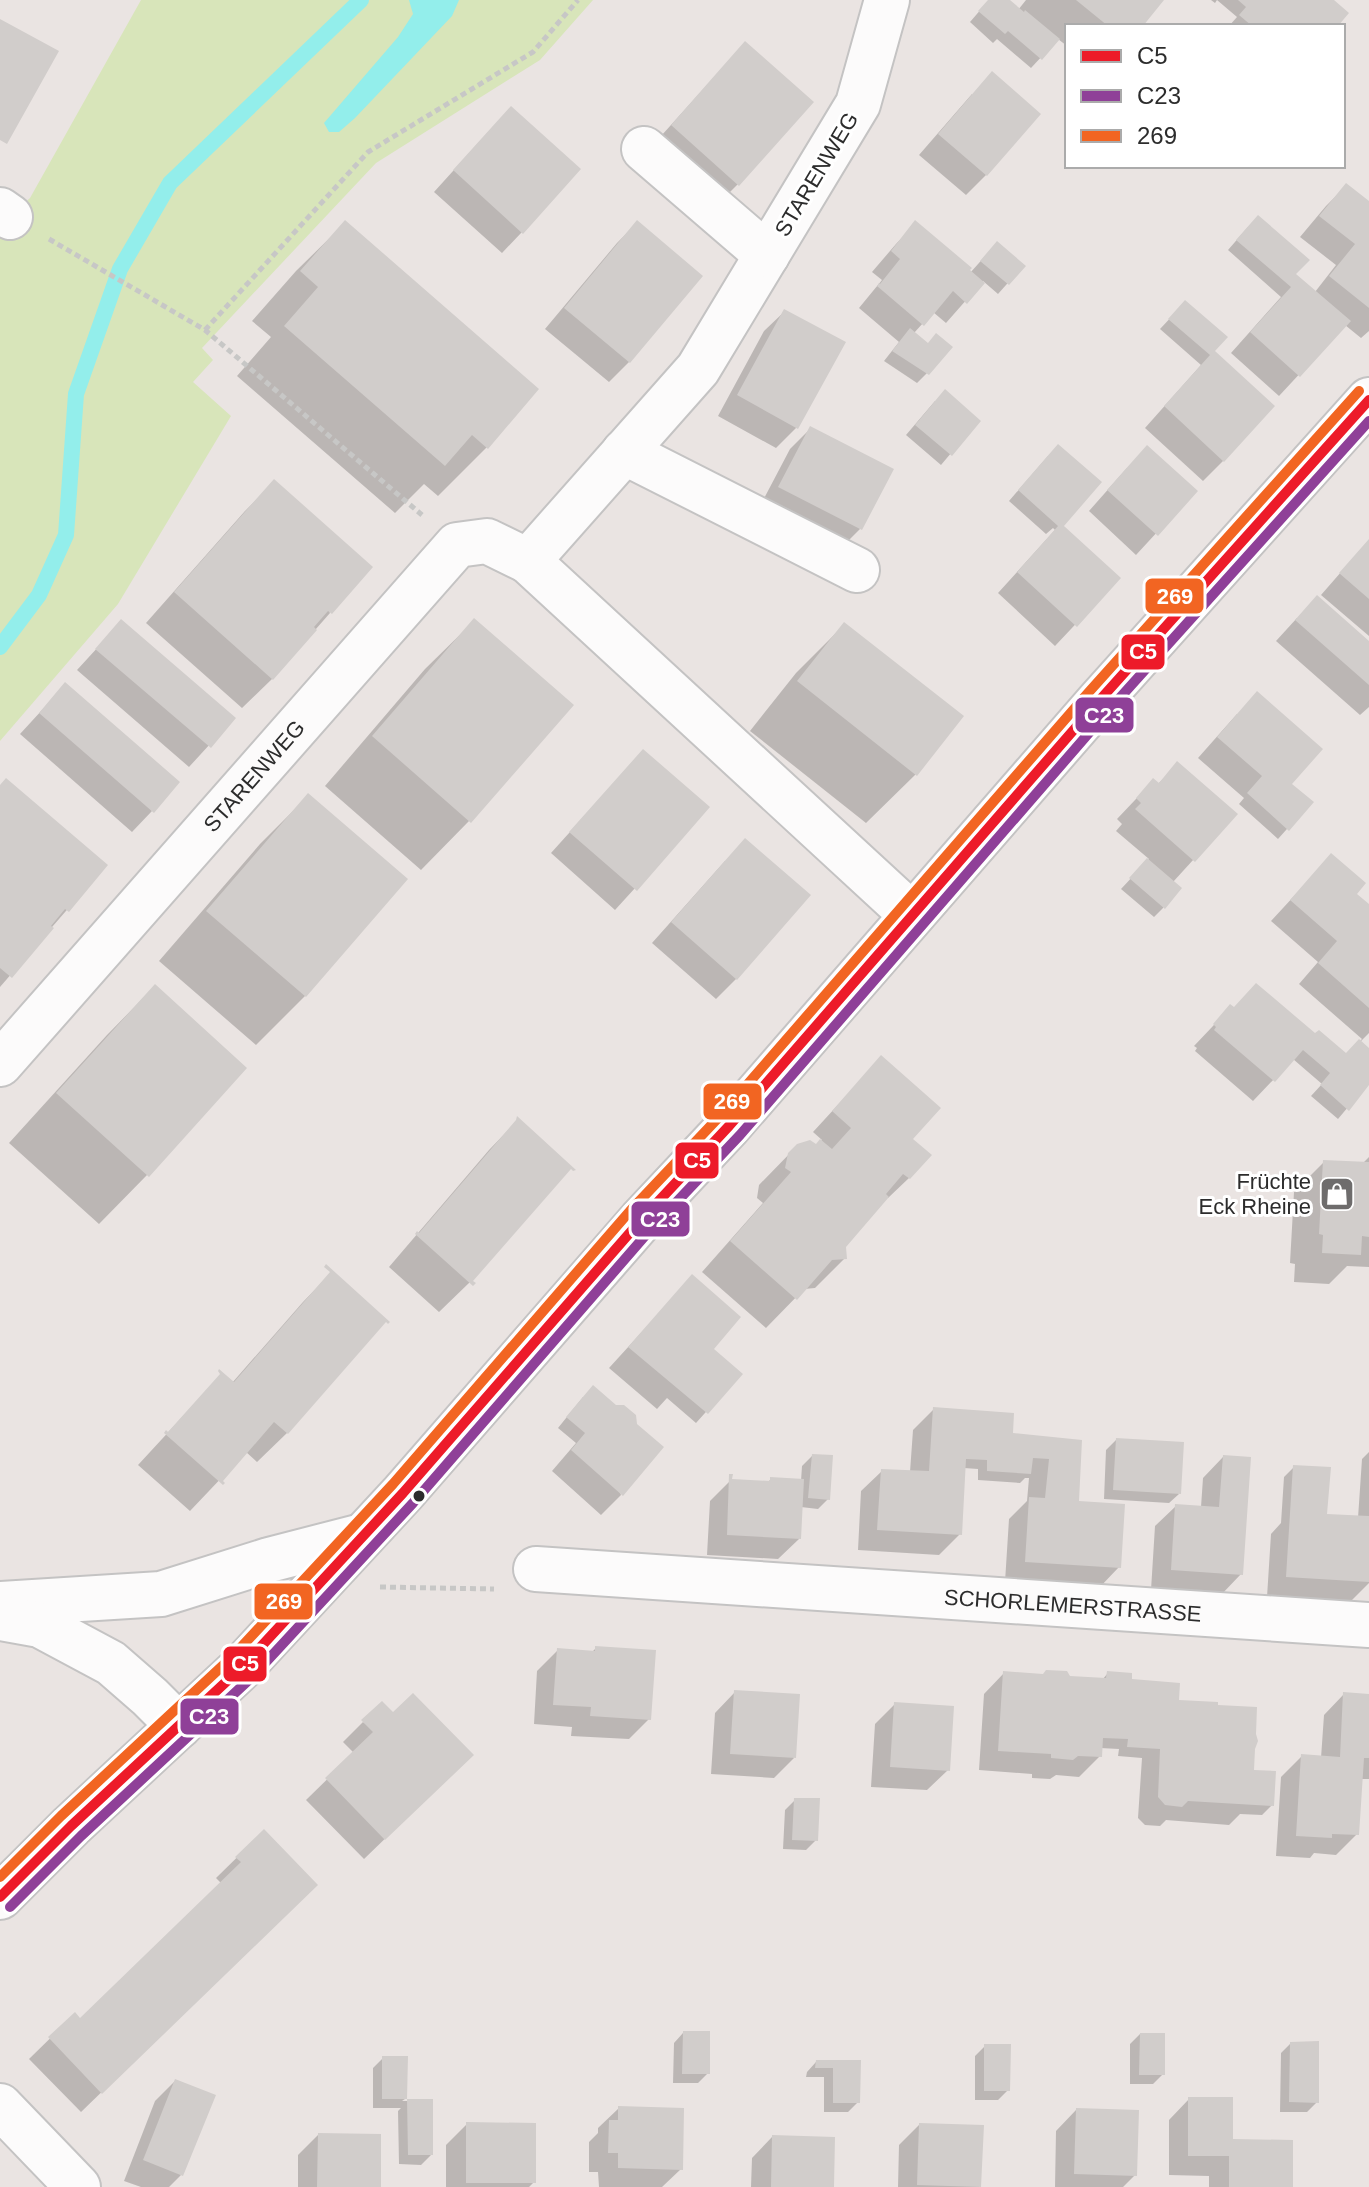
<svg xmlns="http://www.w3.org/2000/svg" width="1369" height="2187" viewBox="0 0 1369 2187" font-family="Arial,sans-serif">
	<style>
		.green { fill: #d8e5ba }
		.water { fill: #93eeeb }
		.shadow { fill: #0003 }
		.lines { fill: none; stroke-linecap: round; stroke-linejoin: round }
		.stream { stroke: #93eeeb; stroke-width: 16 }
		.building { fill: #d1cdcb }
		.minor-casing { stroke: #c4c3c3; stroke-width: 48 }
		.path { stroke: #c7c7c6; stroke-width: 5; stroke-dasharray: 6 4; stroke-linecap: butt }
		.minor { stroke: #fcfbfb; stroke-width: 44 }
		.bus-1-casing { stroke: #fff; stroke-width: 16 }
		.bus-2-casing { stroke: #fff; stroke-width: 16 }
		.bus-3-casing { stroke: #fff; stroke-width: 16 }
		.bus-1 { stroke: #ed1b29; stroke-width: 10 }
		.bus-2 { stroke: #8f4098; stroke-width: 10 }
		.bus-3 { stroke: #f26522; stroke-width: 10 }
		.bus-dot { fill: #2c2c2c; stroke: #fff; stroke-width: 3 }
		.labels { text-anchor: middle; stroke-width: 6; stroke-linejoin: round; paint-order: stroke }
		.street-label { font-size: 22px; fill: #2c2c2c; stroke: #fff }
		.poi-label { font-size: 22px; fill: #2c2c2c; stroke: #fff; text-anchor: end }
		.line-badge { stroke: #fff; stroke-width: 3 }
		.badge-label { font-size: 22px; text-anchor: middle; font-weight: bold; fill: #fff }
	</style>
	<rect width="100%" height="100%" fill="#eae4e2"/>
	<!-- green -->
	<path class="green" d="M141,0H593L540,60L376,163L202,348L213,360L193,382L231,416L118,604L0,741V226L30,198Z"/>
	<!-- water -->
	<path class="water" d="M409,0H459L452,16L355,118L339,132H329L324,123L398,37L413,14Z"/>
	<!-- shadow -->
	<path class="shadow" d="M989,0H1007L1018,10L1026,0H1162L1140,26H1067V46L1058,39L1031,68L997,39L993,43L970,22Z
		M1211,0H1330L1335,26H1229L1237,17L1217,0L1215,3Z
		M745,43L738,184L718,204L652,146Z
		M972,94L986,175L966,195L919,155Z
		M491,129L522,232L502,253L434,192Z
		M1346,186L1369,204V331L1361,338L1345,325L1279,396L1231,353L1281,297L1228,250L1248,227L1294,274L1315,292L1336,265L1300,237L1326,206Z
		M345,223L487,447L438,496L424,484L395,513L237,376L271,337L252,321L296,271Z
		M637,223L701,276L629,362L609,382L545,329L617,243Z
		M916,223L970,273L987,254L1023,266L998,294L983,281L946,323L933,312L914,333L927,373L917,383L884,361L899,342L859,308L882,280L872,272L896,244Z
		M785,311L796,428L776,448L718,416L764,331Z
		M1175,313L1212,351L1223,461L1203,481L1145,428L1201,365L1160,329Z
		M935,401L978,421L941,465L906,435Z
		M810,429L860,529L840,549L759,508L790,449Z
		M1048,456L1061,526L1119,578L1055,646L998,593L1055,530L1053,528L1046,534L1009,501Z
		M1127,468L1195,491L1136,555L1089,511Z
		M274,482L330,613L272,679L242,708L146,623L245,511Z
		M1369,540V636L1321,595Z
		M1297,618L1369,644V707L1360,715L1276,641Z
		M474,621L469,821L421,870L325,786L425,669Z
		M121,622L233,719L189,767L77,670Z
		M844,625L961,717L915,775L866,823L750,731L796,673Z
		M65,685L152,811L132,832L20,734Z
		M1237,714L1281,793L1311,802L1278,839L1239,804L1244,798L1198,758Z
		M643,751L708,808L615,910L551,853Z
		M1178,764L1235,814L1173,882L1163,908L1154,917L1121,889L1149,859L1116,831L1122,824L1117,819L1153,781L1157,785Z
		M0,787L105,866L0,987Z
		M308,796L405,880L305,996L256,1045L159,961L260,844Z
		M1332,855L1355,894L1369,906V1033L1360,1042L1369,1050V1082L1338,1119L1311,1096L1322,1084L1293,1059L1253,1101L1195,1051L1197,1048L1194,1046L1231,1007L1317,1037L1346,1056L1362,1039L1299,984L1318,962L1271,921Z
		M725,861L736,979L716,999L652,943Z
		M155,986L147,1175L99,1224L9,1143L107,1035Z
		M881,1058L910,1139L909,1178L888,1198L887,1197L844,1246L845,1258L815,1288L804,1289L766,1328L702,1272L763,1203L757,1198L759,1185L798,1145L815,1146L822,1140L813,1132Z
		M518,1120L570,1167L469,1283L439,1312L389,1267L489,1150Z
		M1369,1157V1267L1347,1266L1329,1284L1294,1282L1295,1264L1290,1263L1294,1192L1324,1162L1363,1163Z
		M332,1272L287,1433L257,1462L246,1452L190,1511L138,1465L222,1374L232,1383L303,1302Z
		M692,1277L711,1349L740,1374L696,1423L667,1398L657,1409L609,1368Z
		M583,1397L621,1495L601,1515L552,1471L576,1443L558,1428Z
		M934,1409L1011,1435L1080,1442L1077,1503L1119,1567L1099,1588L1005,1582L1009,1519L1027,1501L1029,1478H1025L1020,1483L978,1480V1469L964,1468L960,1534L939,1555L858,1550L861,1491L882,1471L910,1472L913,1430Z
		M1116,1440L1179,1494L1169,1503L1104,1499L1106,1450Z
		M1369,1452V1583L1350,1602L1267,1597L1271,1534L1281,1523L1284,1477L1294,1467L1325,1515L1358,1518L1362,1459Z
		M812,1456L828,1499L818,1509L801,1507L799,1539L778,1559L707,1555L710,1501L730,1481L767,1483L771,1479L801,1481L802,1466Z
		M1223,1457L1241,1574L1221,1595L1151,1590L1155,1526L1176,1506L1201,1507L1203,1478Z
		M596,1648L649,1719L629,1739L571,1736L572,1727L534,1724L537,1671L558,1650L591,1653Z
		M1004,1673L1102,1680L1108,1673L1177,1701L1251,1775L1272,1805L1262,1815L1240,1814L1229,1825L1166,1820L1160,1826L1145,1825L1138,1818L1142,1758L1118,1756L1119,1749L1100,1748V1756L1079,1777L1056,1775L1050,1779L1032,1778V1774L979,1770L984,1694Z
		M735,1692L794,1758L774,1778L711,1774L715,1713Z
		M1344,1694L1369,1696V1779H1360L1357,1834L1336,1855L1314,1853L1310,1858L1276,1856L1281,1777L1302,1756L1321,1758L1324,1715Z
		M895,1704L948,1770L927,1790L871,1787L875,1724Z
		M363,1722L451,1775L364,1859L306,1800L354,1753L343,1742Z
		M795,1800L816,1840L806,1850L783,1849L785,1810Z
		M264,1831L295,1905L81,2112L29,2059L75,2014L80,2021L222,1884L216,1878Z
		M683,2033L708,2073L698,2083H673L674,2043Z
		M1140,2034L1163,2074L1153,2084H1130V2044Z
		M1290,2044L1317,2102L1307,2112H1280L1281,2053Z
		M985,2046L1008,2090L998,2100H975V2056Z
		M383,2058L405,2099L402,2101H431V2155L421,2165L399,2164L398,2111L401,2108H373V2068Z
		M816,2062H859L858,2102L848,2112H824V2077H806L807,2072Z
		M175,2081L181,2175L169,2187H141L124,2181L155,2101Z
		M1189,2099L1231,2141L1291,2187H1209V2176L1169,2175V2120Z
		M619,2108L681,2169L662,2187H599L598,2172H589V2142L598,2133V2128Z
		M1076,2110L1135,2175L1123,2187H1055L1056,2131Z
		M467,2124L534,2182L529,2187H446V2145Z
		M919,2125L979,2186V2187H898L899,2145Z
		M318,2135L379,2187H298V2155Z
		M772,2137L832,2187H751L752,2158Z"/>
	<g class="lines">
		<!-- stream -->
		<path class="stream" d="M0,647L39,595L66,535L76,394L120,269L170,183L361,0"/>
	</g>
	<!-- building -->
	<path class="building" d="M988,0H1010L1024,12L1025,10L1060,39L1042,60L1008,31L1005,34L978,11Z
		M1076,0H1164L1143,26H1108Z
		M1238,0H1334L1349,13L1338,26H1252L1239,15L1246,7Z
		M0,19L59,51L7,144L0,140Z
		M745,41L814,102L739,186L671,125Z
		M992,71L1041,114L987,176L938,134Z
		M511,106L581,169L523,234L453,170Z
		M1346,183L1369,201V308L1329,276L1355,244L1319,216Z
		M1258,215L1310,260L1296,274L1351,321L1300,377L1250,332L1291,287L1236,240Z
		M345,220L539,389L488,449L472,435L445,466L284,326L318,287L300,271Z
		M637,220L703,276L630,363L564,308Z
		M915,220L972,268L970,270L985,283L967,304L953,291L924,326L877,286L879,283L880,284L900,259L891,251Z
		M997,241L1026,266L1009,285L980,261Z
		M1185,300L1228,337L1215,351L1275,406L1224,462L1164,406L1210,355L1168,319Z
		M784,309L846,342L798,429L737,395Z
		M910,328L928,343L936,333L953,347L929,375L892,351Z
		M945,389L981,421L952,456L915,425Z
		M810,426L894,469L862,530L778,487Z
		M1058,444L1102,482L1064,526L1121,578L1077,627L1017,572L1058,526L1018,490Z
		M1147,445L1198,491L1158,536L1107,490Z
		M274,479L373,567L332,614L328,611L314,627L317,630L273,680L174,592Z
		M1369,539V599L1339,573Z
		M1317,595L1369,641V685L1295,620Z
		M474,618L574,705L471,823L372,736Z
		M121,619L236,718L211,748L95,649Z
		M844,622L964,716L917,776L797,681Z
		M65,682L180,782L154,813L39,713Z
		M1257,691L1323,749L1292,784L1314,802L1289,831L1247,793L1262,776L1217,737Z
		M643,749L710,807L637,891L569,832Z
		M1177,761L1238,814L1195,862L1135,809L1141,803L1136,798L1153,778L1159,783Z
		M6,778L108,865L69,912L65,909L51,926L54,928L12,978L0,968V785Z
		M308,793L408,879L306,997L206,911Z
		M745,838L811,895L737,980L671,922Z
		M1331,853L1366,883L1357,894L1369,904V1008L1318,963L1337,941L1290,900Z
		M1147,858L1182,888L1165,909L1129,878Z
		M1256,983L1315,1033L1319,1030L1346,1053L1359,1039L1369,1048V1085L1349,1111L1320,1085L1330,1073L1303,1050L1275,1082L1214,1030L1216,1027L1213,1024L1230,1004L1234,1007Z
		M155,984L247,1068L149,1177L56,1093Z
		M881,1055L941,1108L913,1139L932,1155L910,1179L903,1174L886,1194L889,1197L846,1247L847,1259L832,1260L797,1300L730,1241L791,1172L785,1168L788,1153L797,1144L810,1140L816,1144L820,1139L832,1149L851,1128L832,1111Z
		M517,1116L576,1170L573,1171L571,1169L473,1281L476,1283L473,1286L415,1234L417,1231L419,1233L516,1120Z
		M1323,1160L1369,1162V1237L1362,1236L1361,1255L1322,1253L1323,1235L1319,1234Z
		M326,1264L390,1322L388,1324L386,1322L288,1434L274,1422L223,1481L225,1483L223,1485L164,1433L166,1430L168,1432L220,1374L218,1371L219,1369L234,1382L330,1272L324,1267Z
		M692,1274L741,1317L714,1349L743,1374L708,1414L628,1347Z
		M593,1385L616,1405H624L636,1415L637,1424L664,1447L623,1496L571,1450L585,1433L566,1417Z
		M933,1407L1014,1413L1013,1433L1082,1440L1079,1501L1125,1504L1121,1568L1025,1562L1029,1497L1045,1498L1049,1459L1033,1458L1031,1474L987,1471V1460L966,1459L962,1535L877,1530L881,1469L929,1471Z
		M1116,1438L1184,1442L1181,1494L1113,1490Z
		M812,1454L833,1455L830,1500L808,1498Z
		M1223,1455L1251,1457L1243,1575L1171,1570L1175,1504L1219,1507Z
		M1293,1465L1331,1467L1327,1514L1369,1516V1582L1286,1577Z
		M729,1474H733L732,1479L770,1481V1477L804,1479L801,1539L727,1535Z
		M595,1646L656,1650L651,1720L590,1716L591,1707L553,1705L557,1648L595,1651Z
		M1046,1670L1067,1671L1070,1676L1106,1678L1107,1671L1132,1673V1679L1180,1683L1179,1700L1218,1702V1705L1257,1707L1256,1734L1258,1741L1255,1749L1254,1770L1276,1771L1274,1806L1188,1801L1182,1807L1165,1805L1158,1797L1160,1749L1127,1747L1128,1739L1103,1738L1102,1757L1078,1756L1073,1760L1051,1758V1754L998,1751L1003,1671L1043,1674Z
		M734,1690L800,1694L796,1758L730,1754Z
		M1343,1692L1369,1694V1758H1364L1359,1835L1332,1834V1838L1296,1836L1301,1754L1340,1757Z
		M413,1693L474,1755L385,1840L325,1778L373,1732L361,1720L382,1701L393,1712Z
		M894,1702L954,1706L950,1771L890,1767Z
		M794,1798H820L818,1841L792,1840Z
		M264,1829L318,1885L102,2094L48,2037L75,2012L80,2018L241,1862L235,1857Z
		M683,2031H710V2074H682Z
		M1140,2033H1165V2075H1139Z
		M1319,2041V2103L1289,2102L1290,2042Z
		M984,2044H1011L1010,2091H984Z
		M382,2056H408L407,2099H382Z
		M816,2060H861L860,2103H833V2068H815Z
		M175,2079L216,2095L183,2176L143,2160Z
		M1188,2097H1233V2139L1293,2140V2187H1229V2156H1188Z
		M407,2099H433V2155H408Z
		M618,2106L684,2108L683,2170L618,2168V2153H608L609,2120H618Z
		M1076,2108L1139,2110L1137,2176L1074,2174Z
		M466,2122L536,2123V2183H466Z
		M919,2123L984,2125L981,2187L917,2185Z
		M318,2133L381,2134V2187H317Z
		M772,2135L835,2137L834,2187H771Z"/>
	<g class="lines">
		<!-- minor casing -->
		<g class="minor-casing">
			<g id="minor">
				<path d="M887,0L858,104L698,369L528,561L912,915"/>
				<path d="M644,149L767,255"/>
				<path d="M0,210L10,217"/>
				<path d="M624,452L857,570"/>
				<path id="s1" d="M0,1064L457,545L487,541L528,561"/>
				<path id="s2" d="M536,1569L1369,1625"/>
				<path d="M0,1604L161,1594L269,1560L362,1536"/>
				<path d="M0,1618L40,1625L111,1663L150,1697L179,1726"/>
				<path d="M0,1897L71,1826L242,1667L403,1493L641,1220L729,1126L1098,702L1369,400"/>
				<path d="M0,2106L78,2187"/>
			</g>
		</g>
		<!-- path -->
		<path class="path" d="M49,239L205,330L422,515
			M205,330L368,152L533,52L578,0
			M380,1587L494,1589"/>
		<!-- minor -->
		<use href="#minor" class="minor"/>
		<!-- bus-1 casing -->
		<g class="bus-1-casing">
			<path id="bus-1" d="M0,1897L71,1826L242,1667L403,1493L641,1220L729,1126L1098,702L1369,400"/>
		</g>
		<!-- bus-2 casing -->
		<g class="bus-2-casing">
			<path id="bus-2" d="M10,1907L81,1836L252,1677L413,1503L651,1229L740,1135L1108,711L1369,421"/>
		</g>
		<!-- bus-3 casing -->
		<g class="bus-3-casing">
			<path id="bus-3" d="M0,1877L61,1816L232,1657L393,1484L630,1211L719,1117L1088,693L1359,391"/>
		</g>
		<!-- bus-1 -->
		<use href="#bus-1" class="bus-1"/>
		<!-- bus-2 -->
		<use href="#bus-2" class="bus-2"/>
		<!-- bus-3 -->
		<use href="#bus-3" class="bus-3"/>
	</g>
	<!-- icons -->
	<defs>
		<g id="shop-square" transform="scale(1.8)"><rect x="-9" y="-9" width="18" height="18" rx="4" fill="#6e6c6c" stroke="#fff"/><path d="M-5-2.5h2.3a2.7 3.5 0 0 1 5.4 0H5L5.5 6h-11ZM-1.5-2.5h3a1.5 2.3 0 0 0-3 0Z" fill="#fff"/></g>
	</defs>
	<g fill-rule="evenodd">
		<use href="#shop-square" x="1337" y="1194"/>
	</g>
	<!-- markers -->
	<circle class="bus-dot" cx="419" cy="1496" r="7"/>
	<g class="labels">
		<!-- street labels -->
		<g class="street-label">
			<text transform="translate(816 174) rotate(-59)" y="8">STARENWEG</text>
			<text dy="8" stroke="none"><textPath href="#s1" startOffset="384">STARENWEG</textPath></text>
			<text dy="8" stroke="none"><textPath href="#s2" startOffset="538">SCHORLEMERSTRASSE</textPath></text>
		</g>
		<!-- poi labels -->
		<g class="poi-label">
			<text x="1311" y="1189">Früchte<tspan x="1311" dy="25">Eck Rheine</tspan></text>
		</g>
	</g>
	<g class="line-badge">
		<rect x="1144" y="577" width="61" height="38" rx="8" fill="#f26522"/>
		<rect x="1120" y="633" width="46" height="38" rx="8" fill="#ed1b29"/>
		<rect x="1074" y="696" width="61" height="38" rx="8" fill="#8f4098"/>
		<rect x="702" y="1082" width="61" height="39" rx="8" fill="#f26522"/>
		<rect x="674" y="1141" width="46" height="39" rx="8" fill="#ed1b29"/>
		<rect x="630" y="1200" width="61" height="38" rx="8" fill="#8f4098"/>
		<rect x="253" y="1582" width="61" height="39" rx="8" fill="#f26522"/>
		<rect x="222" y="1645" width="46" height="38" rx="8" fill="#ed1b29"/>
		<rect x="179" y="1697" width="61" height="39" rx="8" fill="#8f4098"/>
	</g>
	<g class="badge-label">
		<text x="1175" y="604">269</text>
		<text x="1143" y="659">C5</text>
		<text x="1104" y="723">C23</text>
		<text x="732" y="1109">269</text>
		<text x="697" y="1168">C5</text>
		<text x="660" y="1227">C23</text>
		<text x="284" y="1609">269</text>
		<text x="245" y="1671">C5</text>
		<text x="209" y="1724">C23</text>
	</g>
	<!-- legend -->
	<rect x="1065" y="24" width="280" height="144" fill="#ffffff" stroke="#ababab" stroke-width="2"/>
	<rect x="1081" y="50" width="40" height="12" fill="#ed1b29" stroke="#ababab" stroke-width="2"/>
	<text x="1137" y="64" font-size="24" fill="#2c2c2c">C5</text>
	<rect x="1081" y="90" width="40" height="12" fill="#8f4098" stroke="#ababab" stroke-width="2"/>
	<text x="1137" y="104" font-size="24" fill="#2c2c2c">C23</text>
	<rect x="1081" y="130" width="40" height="12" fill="#f26522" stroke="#ababab" stroke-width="2"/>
	<text x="1137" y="144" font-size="24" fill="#2c2c2c">269</text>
</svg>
